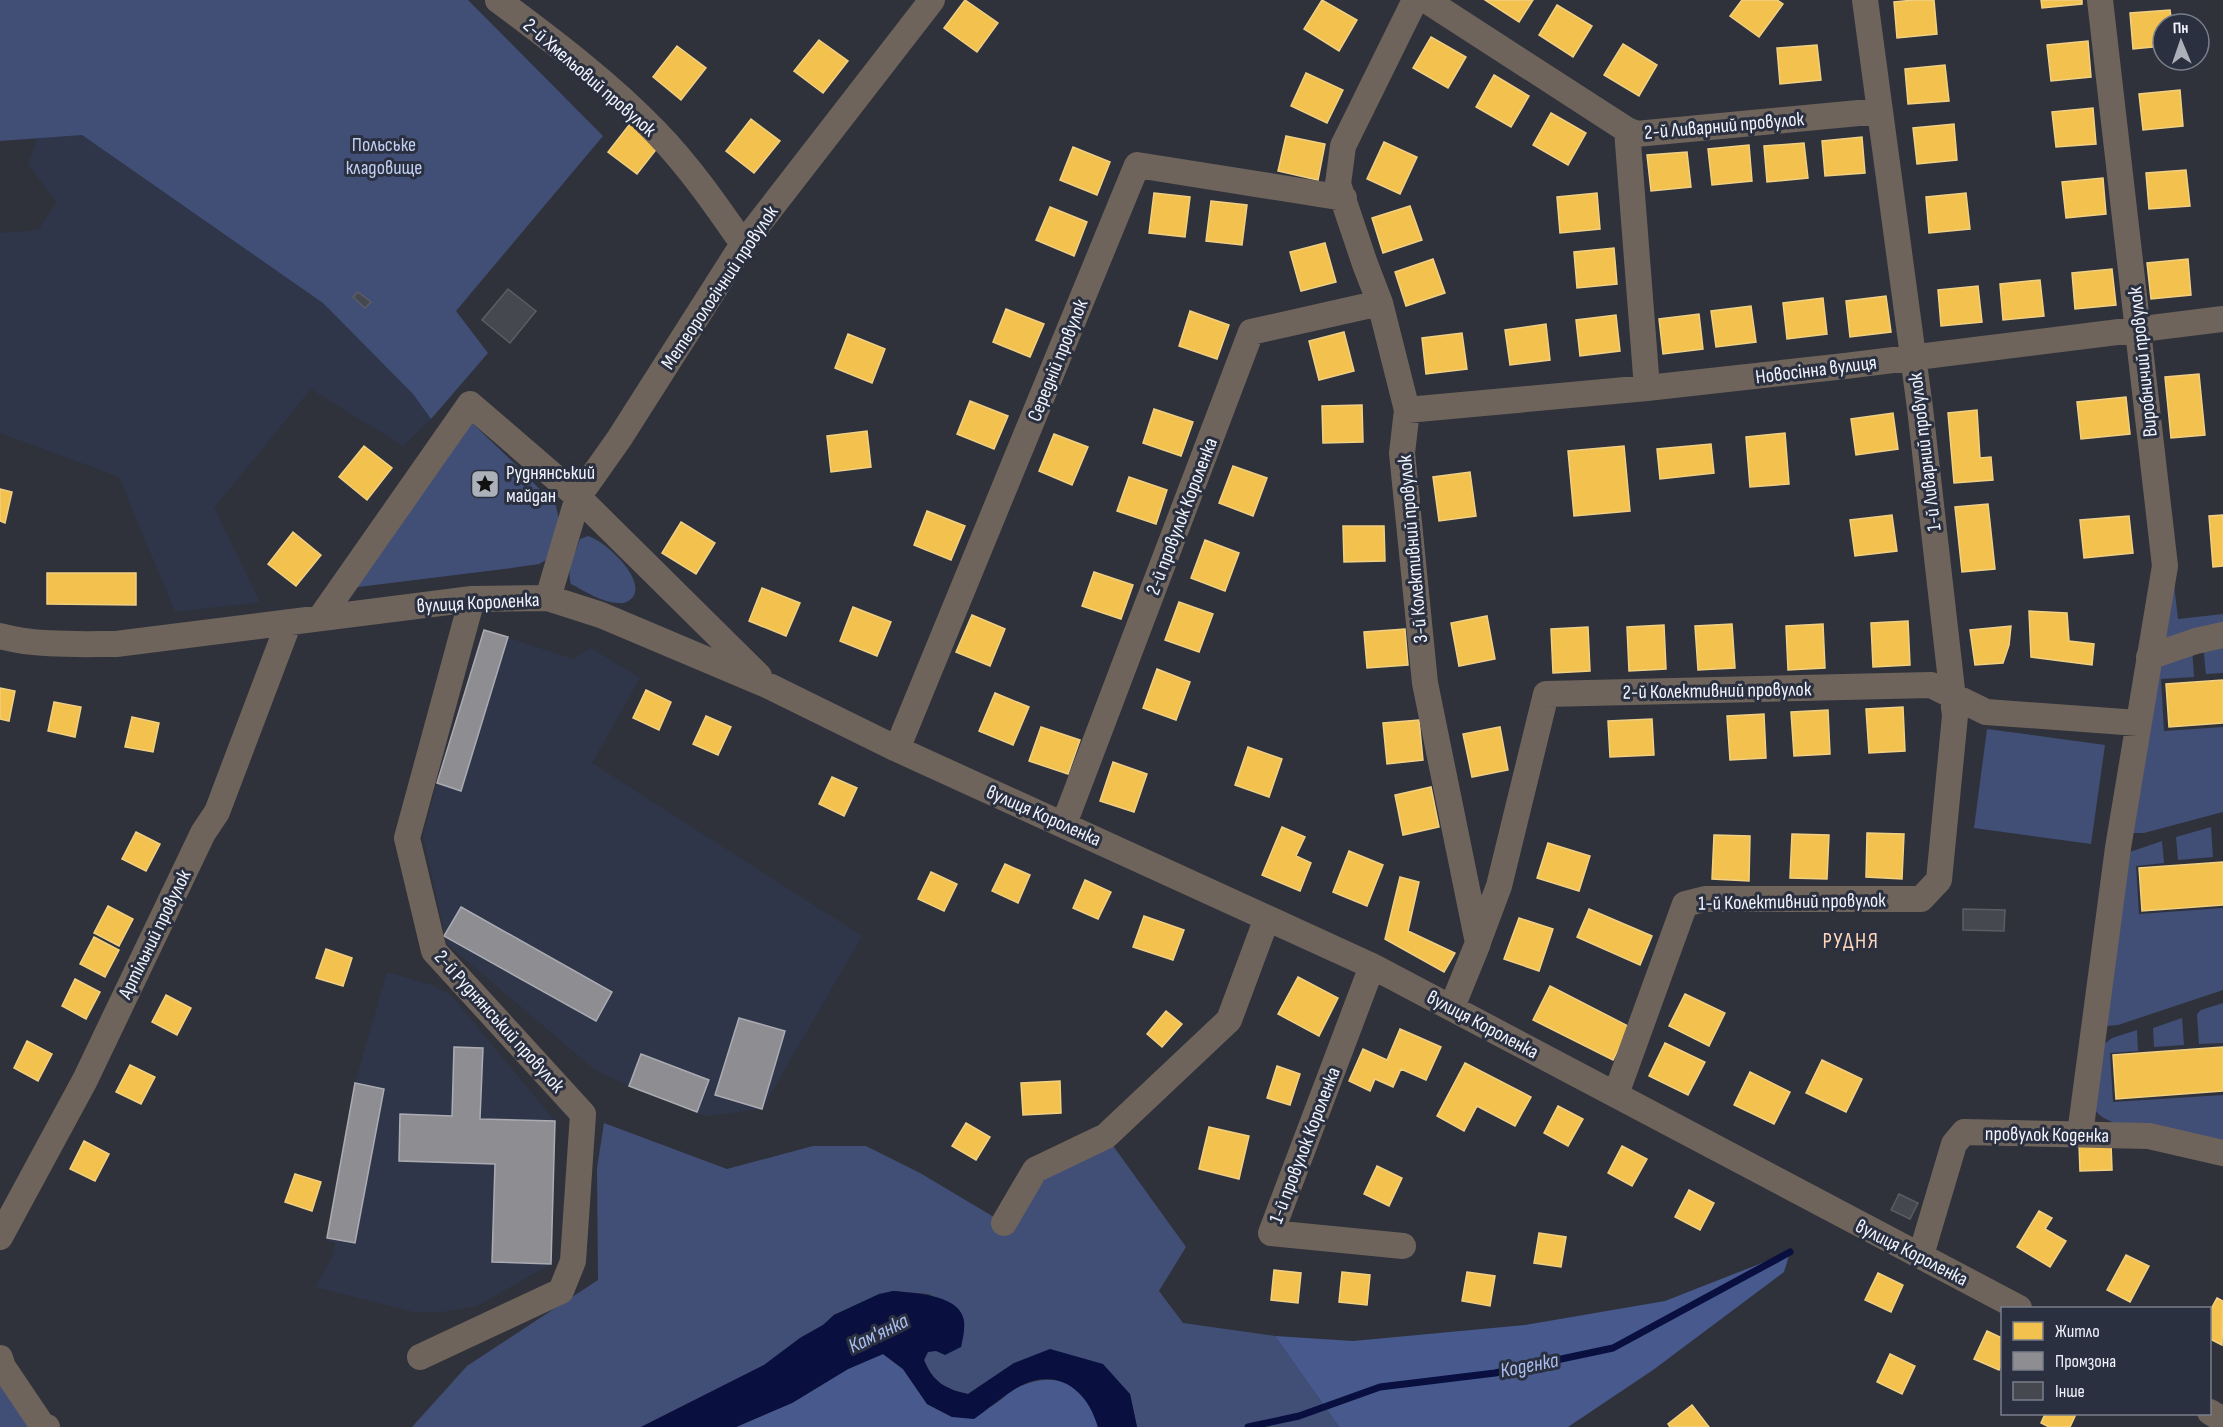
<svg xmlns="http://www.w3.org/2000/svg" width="2223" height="1427" viewBox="0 0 2223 1427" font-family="'Sofia Sans Condensed',sans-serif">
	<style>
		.built { fill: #2f364a }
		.green { fill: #414f77 }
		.forest { fill: #47598d }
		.water { fill: #090f3f }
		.homes { fill: #f2c14e; stroke: #f1d083; stroke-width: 1.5 }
		.industry { fill: #8d8d92; stroke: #abacb2; stroke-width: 1.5 }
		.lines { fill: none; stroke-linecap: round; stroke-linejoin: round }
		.stream { stroke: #090f3f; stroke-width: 7 }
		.building { fill: #45484f; stroke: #5b5d64; stroke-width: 1.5 }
		.minor { stroke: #6f645c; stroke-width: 26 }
		.labels { text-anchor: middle; stroke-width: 6; stroke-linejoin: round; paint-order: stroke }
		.street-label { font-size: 20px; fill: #f0f4fe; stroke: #2a303f }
		.park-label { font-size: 20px; fill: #c1cff2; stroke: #2a303f }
		.poi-label { font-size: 20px; fill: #f0f4fe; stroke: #2a303f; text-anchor: start }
		.water-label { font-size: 21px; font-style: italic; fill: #abbef2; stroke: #2a303f }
		.quarter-label { font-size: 22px; letter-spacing: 1.5px; fill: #ffd5b9; stroke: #2a303f }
	</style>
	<rect width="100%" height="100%" fill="#2f323a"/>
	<!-- built -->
	<path class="built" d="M82,135L323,303L413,394L431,419L403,446L311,389L214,508L260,602L175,612L119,477L0,433V233L38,230L57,202L28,165L37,138Z
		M484,630L573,659L591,648L640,678L592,763L862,936L762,1109L706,1116L629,1086L594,1069L447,944L423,837L437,783Z
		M387,972L432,985L451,995L555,1121L551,1264L477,1306L442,1312H413L315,1287L332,1258L335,1243L326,1241L327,1238L355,1083Z"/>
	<!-- green -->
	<path class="green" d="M0,0H468L603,136L456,311L488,353L431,419L413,394L323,303L82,135L0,141Z
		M467,418L517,466L556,506L559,520L546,560L539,564L504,569L350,588Z
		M588,536C604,540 648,580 632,598C628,602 623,604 619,603C602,603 585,591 571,584C566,570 575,553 580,539Z
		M2171,558L2178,619L2223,614V630L2167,644L2159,633Z
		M2223,640V673L2206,674L2203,645Z
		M2192,647L2194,677L2161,679L2164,731L2223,727V812L2144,833H2133L2130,831L2153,666Z
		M1987,729L2105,745L2091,844L1974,828Z
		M2211,827L2213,857L2178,860L2176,837Z
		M2162,841L2164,863L2136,866L2139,914L2223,908V990L2118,1025L2107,1026L2130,852Z
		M2223,1003V1043L2199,1044L2197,1014L2201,1010Z
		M2182,1018L2184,1045L2154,1047L2153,1028Z
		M2137,1030L2138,1051L2110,1053L2113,1102L2223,1095V1145L2115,1123C2105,1119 2093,1114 2092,1101C2091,1092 2100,1057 2103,1045L2112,1038Z
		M604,1123L727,1169L813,1146H866L920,1173L1004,1223L1035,1170L1106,1136L1186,1247L1159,1291L1183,1323L1275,1336L1339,1427H1137L1130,1394L1014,1363L968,1394C945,1389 933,1382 924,1360L928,1351L961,1347L963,1318L960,1312L949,1303L928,1294L893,1291L869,1299L834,1315L823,1325L800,1338L764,1365L641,1427H412L467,1366L598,1280L597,1168Z
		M0,1370L47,1427H0Z"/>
	<!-- forest -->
	<path class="forest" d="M1790,1252L1784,1272L1653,1370L1568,1427H1339L1275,1336L1353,1341L1525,1325L1665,1301Z
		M883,1354L903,1369L927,1404L952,1417C965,1414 982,1412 993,1405C1001,1401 1007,1393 1016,1388C1057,1369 1085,1383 1098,1427H736L792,1403L848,1369Z"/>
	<!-- water -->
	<path class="water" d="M893,1291C912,1293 956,1294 963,1317C966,1326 963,1338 961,1347L945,1355L936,1351L928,1352L924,1360C933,1382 945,1389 968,1394L1014,1363L1050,1349L1103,1364L1130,1394L1137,1427H1098C1086,1385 1051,1364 1012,1391C999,1399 987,1410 974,1419L952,1417L927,1404L903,1369L883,1354L848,1369L792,1403L736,1427H641L764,1365L800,1338L823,1325L834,1315L879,1294Z"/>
	<!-- homes -->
	<path class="homes" d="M965,0L998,23L977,52L944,28Z
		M1322,0L1357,20L1339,51L1304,29Z
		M1485,0H1533L1519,22Z
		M1742,0H1777L1783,4L1759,37L1730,16Z
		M1914,0H1934L1937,34L1897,38L1894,2Z
		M2041,0H2082V4L2042,8Z
		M1557,5L1592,26L1573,57L1539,35Z
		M2170,10L2172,24H2163V46L2133,49L2130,13Z
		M1431,37L1466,57L1448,88L1413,68Z
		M819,40L848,61L823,93L794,71Z
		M2088,41L2091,77L2051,81L2047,45Z
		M1623,44L1657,65L1639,96L1604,75Z
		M1817,45L1821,80L1780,84L1777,48Z
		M677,46L706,68L681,100L653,77Z
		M1945,65L1949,101L1908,104L1905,69Z
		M1306,73L1343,90L1327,123L1291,106Z
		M1494,75L1529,96L1511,127L1476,107Z
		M2180,90L2183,126L2143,130L2139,94Z
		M2093,108L2096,144L2056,147L2052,112Z
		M1551,113L1586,133L1568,165L1533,145Z
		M751,119L780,141L754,173L726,151Z
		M633,120L662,142L637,174L608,152Z
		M1954,124L1957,160L1917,164L1913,128Z
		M1286,136L1325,144L1318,180L1278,171Z
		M1862,137L1865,173L1825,176L1822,141Z
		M1384,142L1417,157L1400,194L1367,179Z
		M1804,143L1808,178L1767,182L1764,146Z
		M1749,145L1752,181L1712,185L1708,149Z
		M1073,147L1110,162L1097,195L1060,180Z
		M1687,152L1691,187L1651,191L1647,155Z
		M2186,170L2190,206L2149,209L2146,173Z
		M2103,178L2106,214L2066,218L2062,182Z
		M1154,193L1190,197L1185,237L1149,233Z
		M1597,193L1600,229L1560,233L1557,197Z
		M1966,193L1970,229L1929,233L1926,197Z
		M1211,201L1247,205L1242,245L1206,241Z
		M1410,206L1422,240L1383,253L1372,218Z
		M1050,207L1087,222L1074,256L1036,240Z
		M1325,243L1336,282L1301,291L1290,252Z
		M1614,248L1617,284L1577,288L1574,252Z
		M1433,259L1445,293L1406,306L1395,272Z
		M2188,259L2191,295L2151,299L2147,263Z
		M2112,269L2116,305L2075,309L2072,273Z
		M2040,280L2044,316L2003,320L2000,284Z
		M1978,286L1982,322L1941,326L1938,290Z
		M1886,296L1891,332L1850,337L1846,301Z
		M1823,298L1827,334L1787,339L1783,303Z
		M1751,306L1756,342L1716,347L1711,311Z
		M1006,309L1044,324L1030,357L993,342Z
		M1190,311L1229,325L1217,359L1179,346Z
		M1699,314L1703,349L1663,354L1659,319Z
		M1616,315L1620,351L1580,356L1576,320Z
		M1546,324L1550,360L1510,365L1505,330Z
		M1344,332L1354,371L1319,380L1309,341Z
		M1462,333L1467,369L1426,374L1422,338Z
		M848,334L885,349L872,383L835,368Z
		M2199,374L2205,435L2171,438L2165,377Z
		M2126,397L2130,434L2081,439L2077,402Z
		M970,401L1008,416L994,449L957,434Z
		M1362,405L1363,442L1323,443L1322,406Z
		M1154,409L1193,422L1181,456L1143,443Z
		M1977,410L1980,458L1991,457L1993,480L1954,483L1948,413Z
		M1893,413L1898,449L1856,455L1851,419Z
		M867,431L871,467L831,472L827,436Z
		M1785,433L1789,484L1750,487L1746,437Z
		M1054,434L1088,447L1072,485L1039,471Z
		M1711,444L1714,473L1660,479L1657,449Z
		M364,446L392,468L367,500L339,477Z
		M1624,446L1630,511L1574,516L1568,451Z
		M1233,466L1267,478L1253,516L1219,503Z
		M1470,472L1476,516L1439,521L1433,477Z
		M1129,477L1167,490L1156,524L1117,511Z
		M0,489L12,492L5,523L0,521Z
		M1988,504L1995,569L1962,572L1955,507Z
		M927,511L965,526L951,560L914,545Z
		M1892,515L1897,551L1855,556L1850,520Z
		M2223,515V566L2213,567L2209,516Z
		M2129,516L2133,553L2084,558L2080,520Z
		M681,522L715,543L696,574L662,553Z
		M1343,526H1384L1385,561L1344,562Z
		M293,532L321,555L296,586L268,564Z
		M1205,540L1239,553L1225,591L1191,578Z
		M1094,572L1133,585L1121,619L1082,606Z
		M47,573H136V605L47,604Z
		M762,588L800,603L786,636L749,621Z
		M1179,602L1213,614L1199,652L1165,640Z
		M853,607L891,622L877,656L840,641Z
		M2029,611L2067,613L2069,641L2094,644L2092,665L2031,657Z
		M972,615L1005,629L990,666L956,652Z
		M1487,616L1495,659L1459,666L1451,623Z
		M1908,621L1910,665L1873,667L1871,623Z
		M1732,624L1735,668L1698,670L1695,626Z
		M1823,624L1825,668L1788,670L1786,626Z
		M1664,625L1666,669L1629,671L1627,627Z
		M2011,626L2009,645L2003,663L1975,665L1970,630Z
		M1588,627L1590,671L1553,673L1551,629Z
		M1405,629L1408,665L1367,668L1364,632Z
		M1157,669L1190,682L1176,720L1143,708Z
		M2223,680V723L2169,727L2166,684Z
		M0,688L15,691L9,721L0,719Z
		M646,690L671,702L659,730L633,718Z
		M995,693L1029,707L1013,745L979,731Z
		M54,702L81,707L75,737L48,731Z
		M1903,707L1905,751L1869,753L1866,709Z
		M1828,710L1830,754L1794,756L1791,712Z
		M1764,714L1766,758L1730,760L1727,716Z
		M706,716L731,727L718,755L693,744Z
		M132,717L159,723L153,752L125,747Z
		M1652,719L1654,755L1610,757L1608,721Z
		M1419,720L1423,760L1387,764L1383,723Z
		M1041,727L1080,740L1068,774L1029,761Z
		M1500,727L1508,770L1472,777L1463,734Z
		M1248,747L1282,759L1269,797L1235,785Z
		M1113,762L1147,774L1134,812L1100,801Z
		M832,777L857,788L844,816L819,804Z
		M1431,787L1439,827L1403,835L1395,795Z
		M1282,827L1305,837L1296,856L1311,863L1300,891L1262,875Z
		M136,832L160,844L146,871L122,859Z
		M1867,833L1904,834L1902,879L1866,877Z
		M1792,834L1829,835L1827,879L1790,878Z
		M1714,835L1750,836L1749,881L1712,879Z
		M1548,843L1590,856L1579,891L1537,878Z
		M1349,851L1383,865L1367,906L1333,892Z
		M2223,862V905L2142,911L2139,868Z
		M1005,864L1030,875L1018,903L992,891Z
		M931,872L957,884L944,911L918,899Z
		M1400,877L1419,882L1408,931L1455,953L1444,972L1385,939Z
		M1085,880L1111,892L1098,919L1073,908Z
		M108,906L133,919L119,946L94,933Z
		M1589,909L1652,936L1640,965L1577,937Z
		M1144,916L1184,930L1173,960L1133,947Z
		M1519,918L1553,929L1539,971L1504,959Z
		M94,937L119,950L105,977L80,964Z
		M326,949L352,958L343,986L316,978Z
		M1298,977L1338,998L1319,1036L1278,1014Z
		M75,979L100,992L86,1019L62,1006Z
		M1550,986L1630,1027L1613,1060L1533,1020Z
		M1685,994L1725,1013L1709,1046L1669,1026Z
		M166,995L191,1008L177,1035L152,1022Z
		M1166,1011L1182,1024L1162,1047L1147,1034Z
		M1400,1029L1441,1047L1426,1080L1401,1069L1393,1087L1375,1079L1370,1091L1349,1081L1363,1049L1387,1060Z
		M27,1041L52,1054L38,1081L14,1068Z
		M1665,1043L1705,1062L1688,1095L1649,1076Z
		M2223,1047V1091L2116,1099L2113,1055Z
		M1822,1060L1862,1079L1846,1112L1806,1093Z
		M1465,1063L1531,1097L1515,1126L1477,1106L1464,1131L1437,1116Z
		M130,1065L155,1077L141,1104L116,1092Z
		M1277,1066L1300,1074L1290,1105L1267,1098Z
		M1750,1072L1790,1092L1774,1124L1734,1105Z
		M1060,1081L1061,1113L1023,1115L1021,1083Z
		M1558,1106L1583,1119L1568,1146L1544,1133Z
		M966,1123L990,1137L976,1160L952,1146Z
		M1209,1127L1249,1136L1239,1179L1199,1169Z
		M84,1141L109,1154L95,1181L70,1169Z
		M2111,1143L2112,1170L2080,1171L2079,1144Z
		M1622,1146L1647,1159L1632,1186L1608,1173Z
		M1377,1166L1402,1178L1389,1206L1364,1194Z
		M295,1174L321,1182L312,1211L285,1202Z
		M1689,1190L1714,1203L1700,1230L1675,1217Z
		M2039,1211L2052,1218L2045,1229L2066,1241L2050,1267L2017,1247Z
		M1539,1233L1566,1237L1561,1267L1534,1263Z
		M2126,1255L2149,1266L2130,1302L2107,1290Z
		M1274,1270L1301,1273L1298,1303L1271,1300Z
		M1342,1272L1370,1275L1367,1305L1339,1302Z
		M1467,1272L1495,1276L1490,1306L1462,1301Z
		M1878,1273L1903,1285L1891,1312L1865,1300Z
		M2217,1298L2223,1301L2222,1345L2210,1339V1311Z
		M1987,1331L2002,1338V1363L1999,1370L1974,1359Z
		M1890,1354L1915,1366L1902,1394L1877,1382Z
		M1692,1405L1709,1427H1670L1668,1424Z
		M2045,1414H2076L2070,1427H2049L2041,1423Z"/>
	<!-- industry -->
	<path class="industry" d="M484,630L508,637L461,791L437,783Z
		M461,907L612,992L596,1021L444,936Z
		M739,1018L785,1031L762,1109L715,1095Z
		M454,1047L483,1048L480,1119L555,1121L551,1264L492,1262L495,1164L399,1161L400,1114L452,1116Z
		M641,1054L709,1080L697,1112L629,1086Z
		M355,1083L384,1089L355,1243L327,1238Z"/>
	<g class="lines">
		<!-- stream -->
		<path class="stream" d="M1248,1427L1299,1416L1380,1387L1495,1373L1613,1348L1790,1252"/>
	</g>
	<!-- building -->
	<path class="building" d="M508,289L536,311L510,343L482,320Z
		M358,292L371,302L365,308L353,297Z
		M1963,909L2005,910L2004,931L1963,930Z
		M1899,1194L1918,1203L1910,1219L1891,1210Z"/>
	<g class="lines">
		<!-- minor -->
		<path class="minor" d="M498,0C553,41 609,83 656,132C689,166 716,205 743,244
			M1415,0L1343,146L1338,184L1365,264L1380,303L1407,410L1402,453L1425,683L1478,943L1452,1007
			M1426,0L1627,130L1636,134L1880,111
			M1627,130L1647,388
			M1407,410L1647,388L1845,366L2223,319
			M548,598L578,497L619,439L743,244L932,0
			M321,617L470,404L578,497L759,676
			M0,636C37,646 78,644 116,644L472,599L548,598L601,615L769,686L897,749L1372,966L2019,1308
			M2149,657L2196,641L2223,635
			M897,749L1137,165L1344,198
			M1064,824L1251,332L1380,303
			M1478,942L1499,886L1546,694L1931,685L1986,712L2138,723
			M1372,966L1271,1233L1403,1246
			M1616,1094L1685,904L1705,899H1921L1939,880L1955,716L1920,408L1865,0
			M2080,1134L2118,848L2165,566L2100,0
			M1004,1223L1035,1170L1106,1136L1229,1020L1267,918
			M0,1237L85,1080L203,833L217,812L289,622
			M1921,1255L1954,1144L1964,1132L2149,1136L2223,1153
			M420,1357L561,1291L573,1261L583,1114L434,951L407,838L472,599
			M0,1358L3,1367L42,1425L47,1427
			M2210,1412L2223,1420"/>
	</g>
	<!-- icons -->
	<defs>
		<g id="sight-square" transform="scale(1.5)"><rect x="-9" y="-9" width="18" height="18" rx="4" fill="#acb0b9" stroke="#2a303f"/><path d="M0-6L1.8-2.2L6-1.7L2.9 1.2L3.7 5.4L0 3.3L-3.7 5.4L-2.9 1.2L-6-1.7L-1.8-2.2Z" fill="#111"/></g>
	</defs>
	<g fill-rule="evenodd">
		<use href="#sight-square" x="485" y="484"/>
	</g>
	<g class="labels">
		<!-- street labels -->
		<g class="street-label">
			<text transform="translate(590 77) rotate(41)" y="7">2-й Хмельовий провулок</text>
			<text transform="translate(1724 125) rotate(-5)" y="7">2-й Ливарний провулок</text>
			<text transform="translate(719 287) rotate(-56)" y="7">Метеорологічний провулок</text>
			<text transform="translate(1057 360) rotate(-68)" y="7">Середній провулок</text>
			<text transform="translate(2142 362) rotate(-96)" y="7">Виробничий провулок</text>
			<text transform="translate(1816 369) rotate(-7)" y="7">Новосінна вулиця</text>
			<text transform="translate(1924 452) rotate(-97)" y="7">1-й Ливарний провулок</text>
			<text transform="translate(1181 516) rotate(-69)" y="7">2-й провулок Короленка</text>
			<text transform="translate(1412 549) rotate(-95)" y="7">3-й Колективний провулок</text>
			<text transform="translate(478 602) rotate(-3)" y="7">вулиця Короленка</text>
			<text transform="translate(1717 690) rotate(-1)" y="7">2-й Колективний провулок</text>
			<text transform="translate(1044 815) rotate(24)" y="7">вулиця Короленка</text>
			<text transform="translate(1792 901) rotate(-1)" y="7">1-й Колективний провулок</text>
			<text transform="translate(154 934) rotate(-64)" y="7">Артільний провулок</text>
			<text transform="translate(500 1021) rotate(48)" y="7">2-й Руднянський провулок</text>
			<text transform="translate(1483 1024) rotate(28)" y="7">вулиця Короленка</text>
			<text transform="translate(2047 1134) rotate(1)" y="7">провулок Коденка</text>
			<text transform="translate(1304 1145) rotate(-69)" y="7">1-й провулок Короленка</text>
			<text transform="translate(1912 1252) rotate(27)" y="7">вулиця Короленка</text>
		</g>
		<!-- park labels -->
		<g class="park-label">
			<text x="384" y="151">Польське<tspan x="384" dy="23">кладовище</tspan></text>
		</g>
		<!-- poi labels -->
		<g class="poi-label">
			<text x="506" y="479">Руднянський<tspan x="506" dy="23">майдан</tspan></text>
		</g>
		<!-- water labels -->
		<g class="water-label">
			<text transform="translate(878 1333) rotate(-26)" y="7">Кам'янка</text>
			<text transform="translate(1529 1365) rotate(-11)" y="7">Коденка</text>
		</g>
		<!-- quarter labels -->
		<g class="quarter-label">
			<text x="1851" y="948">РУДНЯ</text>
		</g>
	</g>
	<!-- legend -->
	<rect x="2001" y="1307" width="210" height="108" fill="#2a303f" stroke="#797e8b" stroke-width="1.5"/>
	<rect x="2013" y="1322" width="30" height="18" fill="#f2c14e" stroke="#797e8b" stroke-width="1.5"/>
	<text x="2055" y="1337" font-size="18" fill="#f0f4fe">Житло</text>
	<rect x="2013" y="1352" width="30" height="18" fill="#8d8d92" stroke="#797e8b" stroke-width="1.5"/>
	<text x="2055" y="1367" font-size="18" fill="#f0f4fe">Промзона</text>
	<rect x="2013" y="1382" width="30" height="18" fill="#45484f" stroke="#797e8b" stroke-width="1.5"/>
	<text x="2055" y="1397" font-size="18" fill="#f0f4fe">Інше</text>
	<!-- north arrow -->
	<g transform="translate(2181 42) rotate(358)"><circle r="28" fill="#2a303f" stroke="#797e8b" stroke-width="1.5"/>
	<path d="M0-4.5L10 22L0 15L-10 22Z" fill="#acb0b9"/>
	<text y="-9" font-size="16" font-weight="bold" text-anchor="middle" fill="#f0f4fe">Пн</text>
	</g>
</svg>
